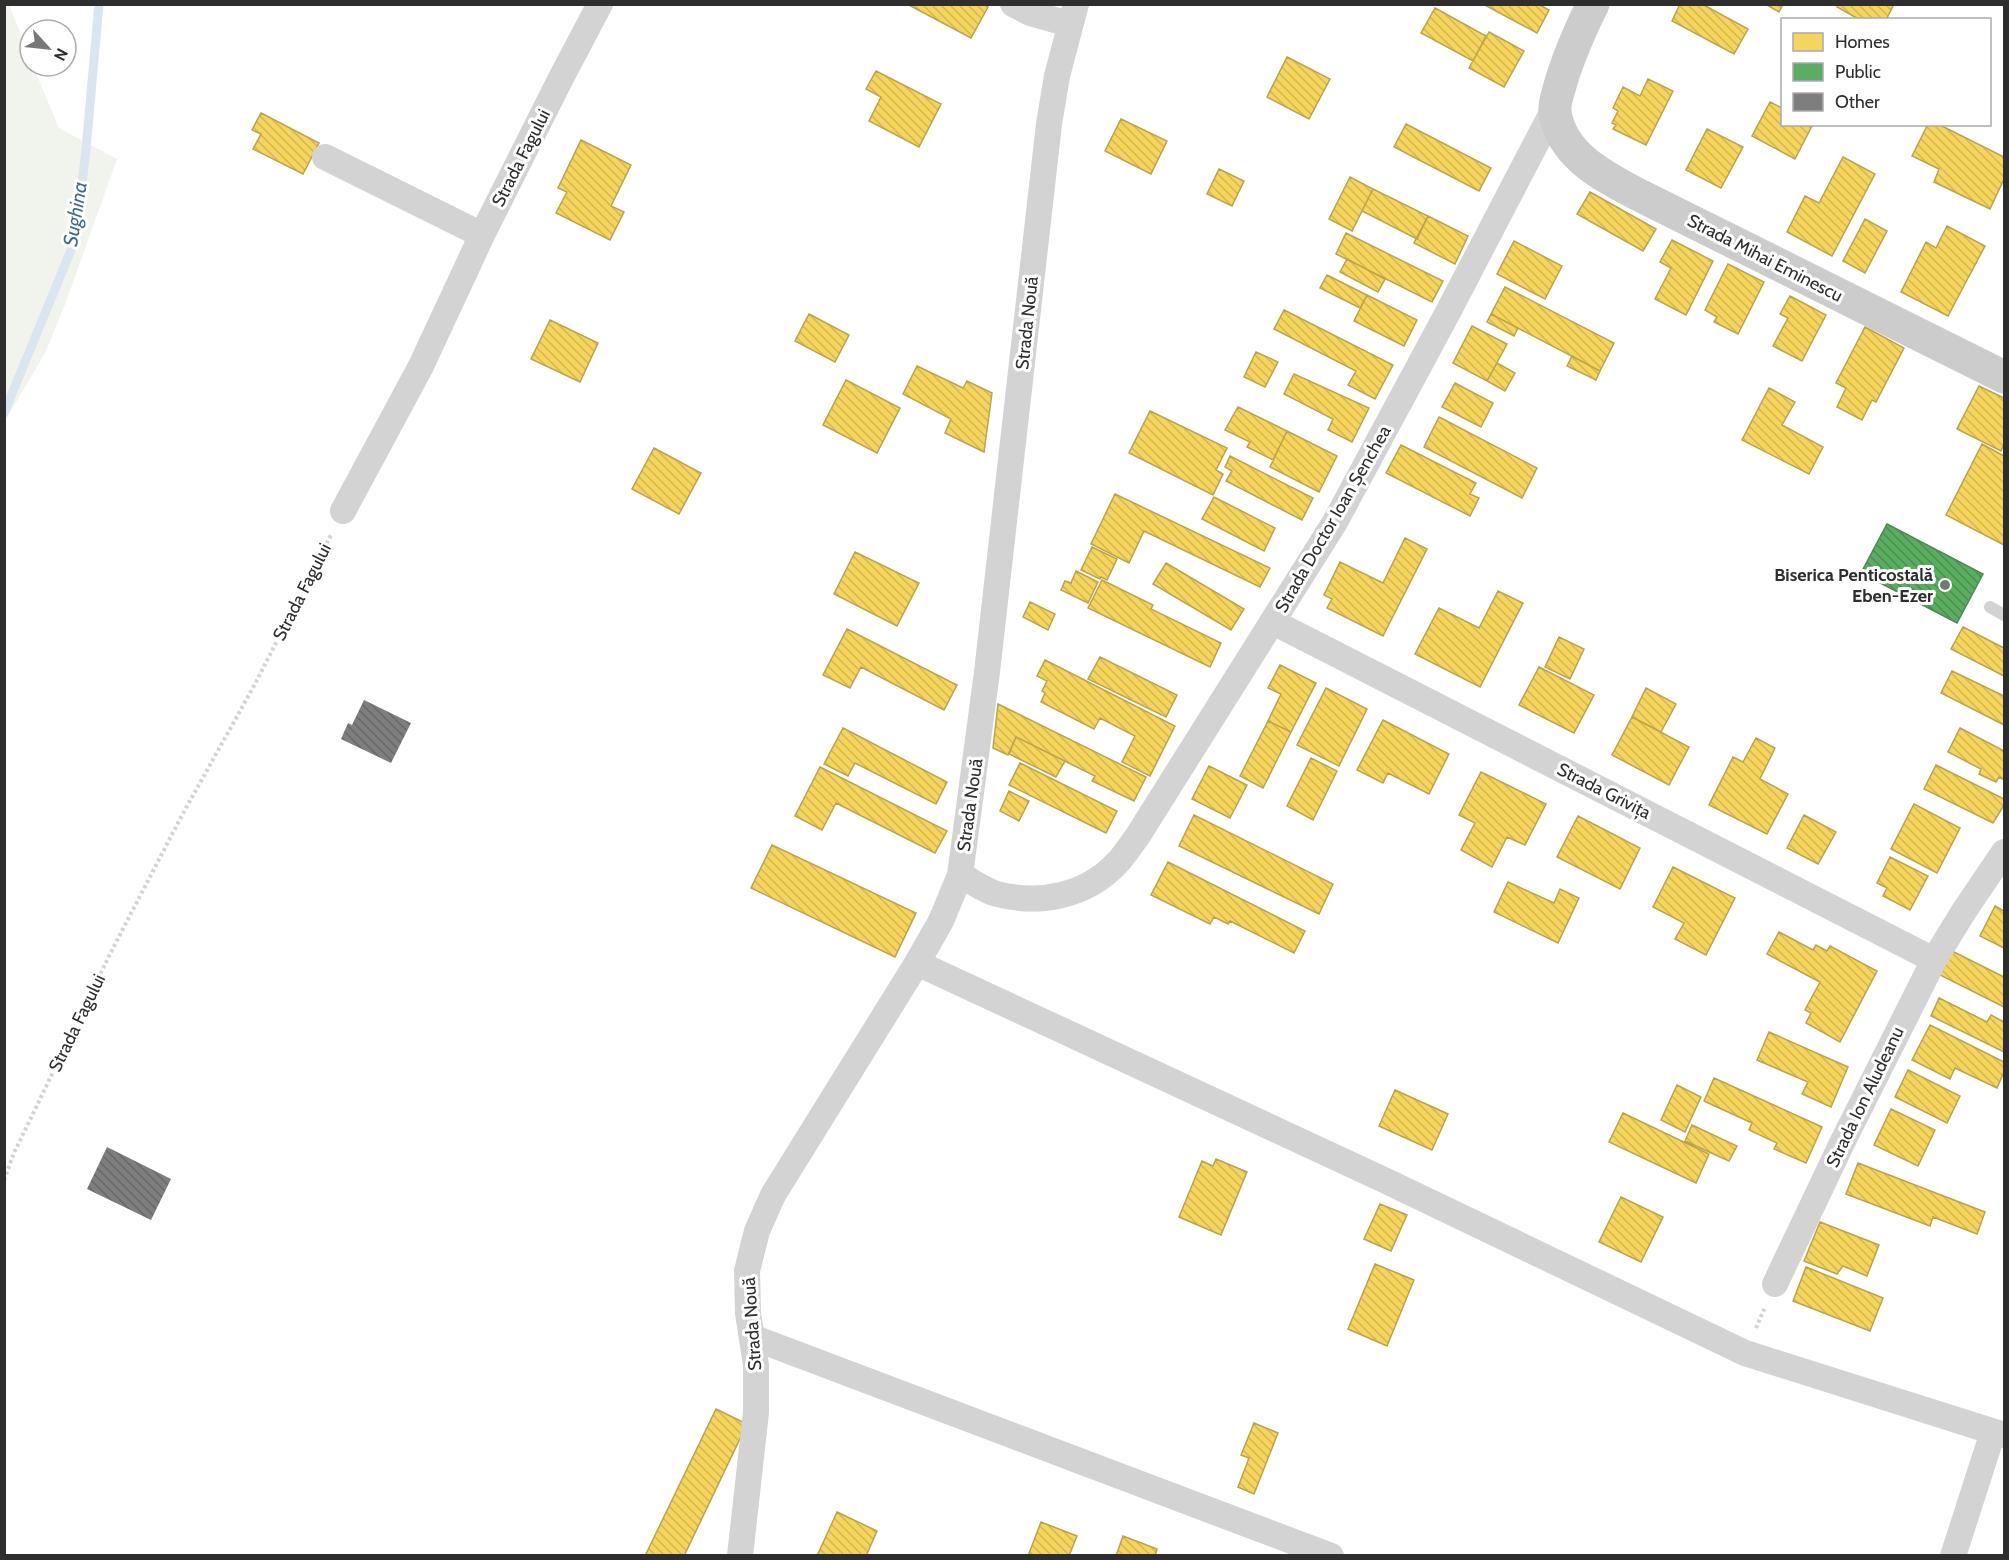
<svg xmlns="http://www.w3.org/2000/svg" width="2009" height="1560" viewBox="0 0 2009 1560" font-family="Cabin,sans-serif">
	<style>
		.green { fill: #f0f4ec }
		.homes { fill: url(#homes-back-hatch); stroke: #baa34e; stroke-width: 1.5 }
		.public { fill: url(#public-back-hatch); stroke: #4d8852; stroke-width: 1.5 }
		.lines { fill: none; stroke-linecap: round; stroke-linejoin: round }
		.stream { stroke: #d9e6f1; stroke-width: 9 }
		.building { fill: url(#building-back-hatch) }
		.path { stroke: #d3d3d3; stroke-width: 4; stroke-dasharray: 3 3; stroke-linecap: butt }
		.lane { stroke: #d3d3d3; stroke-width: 12 }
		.street { stroke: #d3d3d3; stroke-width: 26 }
		.secondary { stroke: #ccc; stroke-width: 33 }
		.poi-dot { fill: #777; stroke: #fff; stroke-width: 2 }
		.labels { text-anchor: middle; stroke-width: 6; stroke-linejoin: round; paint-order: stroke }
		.street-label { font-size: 18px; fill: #2e2e2e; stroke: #fff }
		.poi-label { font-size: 18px; font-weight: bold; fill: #2e2e2e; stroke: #fff; text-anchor: end }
		.water-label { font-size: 20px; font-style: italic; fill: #3e6b8e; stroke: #fff }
	</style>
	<defs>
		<pattern id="homes-back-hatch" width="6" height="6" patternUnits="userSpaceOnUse" patternTransform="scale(1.5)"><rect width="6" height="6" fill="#f6d55c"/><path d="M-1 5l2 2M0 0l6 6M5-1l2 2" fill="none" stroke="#d3b750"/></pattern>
		<pattern id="public-back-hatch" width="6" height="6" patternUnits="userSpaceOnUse" patternTransform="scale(1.5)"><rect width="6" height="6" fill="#5aae61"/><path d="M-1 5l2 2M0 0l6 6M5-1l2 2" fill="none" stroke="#4b8e50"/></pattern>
		<pattern id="building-back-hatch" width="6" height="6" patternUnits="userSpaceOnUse" patternTransform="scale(1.5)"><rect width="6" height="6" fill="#7e7e7e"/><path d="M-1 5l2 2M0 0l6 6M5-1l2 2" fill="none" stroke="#686868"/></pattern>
	</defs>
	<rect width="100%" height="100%" fill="#fff"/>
	<!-- green -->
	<path class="green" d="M9,5L30,57V66H33L59,128L117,159L66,302L45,353L5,421L4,5Z"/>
	<!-- homes -->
	<path class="homes" d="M907,4H983L988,7L971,38Z
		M1483,4H1538L1549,10L1537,33Z
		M1680,4H1702L1748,29L1734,54L1672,21Z
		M1765,4H1783L1779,12Z
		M1838,4H1894L1886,20H1860L1837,7Z
		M1435,8L1486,36L1473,61L1421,33Z
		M1489,32L1524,51L1504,87L1469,68Z
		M1287,57L1330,79L1309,119L1267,97Z
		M876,71L941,104L919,147L869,121L881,97L866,89Z
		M1648,79L1673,91L1646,145L1613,129L1616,125L1612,123L1618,111L1613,108L1623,87L1640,96Z
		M1770,102L1782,108V124H1813L1795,159L1752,136Z
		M261,113L319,143L303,174L253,149L261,134L252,130Z
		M1121,119L1167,141L1151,174L1105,151Z
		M1406,124L1491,168L1479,191L1394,147Z
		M1928,124H1938L2004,157V179L1990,209L1934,182L1939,169L1912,156Z
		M1707,129L1743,147L1721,188L1686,170Z
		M581,140L631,165L611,206L624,212L610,240L556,213L567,192L558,188Z
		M1843,157L1875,174L1832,256L1787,232L1805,196L1819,203Z
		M1219,169L1244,181L1232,206L1207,194Z
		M1350,177L1373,189L1352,231L1329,219Z
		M1373,189L1428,216L1417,239L1362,211Z
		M1590,192L1656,229L1643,251L1577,214Z
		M1428,216L1468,236L1455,264L1414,243Z
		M1865,219L1887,231L1865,273L1843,261Z
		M1947,226L1985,246L1948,316L1901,292L1926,242L1936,248Z
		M1346,233L1443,281L1432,302L1336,254Z
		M1672,240L1713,261L1686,315L1655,299L1671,268L1660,262Z
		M1514,241L1562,266L1545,299L1497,274Z
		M1347,259L1385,279L1378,292L1340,272Z
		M1728,264L1764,282L1738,334L1714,322L1717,317L1705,310Z
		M1327,275L1367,295L1360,308L1320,288Z
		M1505,287L1614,343L1600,371L1491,314Z
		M1367,295L1417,320L1404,346L1354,321Z
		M1790,296L1826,315L1802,361L1773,346L1788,318L1780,314Z
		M1284,310L1393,365L1375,399L1348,385L1356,371L1274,329Z
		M809,314L849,335L835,362L795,341Z
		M1491,314L1518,328L1514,336L1487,322Z
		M550,320L598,343L580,382L531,359Z
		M1472,326L1507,344L1487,381L1453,363Z
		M1865,327L1904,348L1876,402L1872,400L1862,420L1837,407L1846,388L1836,383Z
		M1256,352L1278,362L1265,387L1244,377Z
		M1572,356L1600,371L1596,380L1567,366Z
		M1497,363L1515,373L1505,391L1487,381Z
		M917,366L963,388L967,381L992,393L984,452L945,433L951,419L903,394Z
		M1294,374L1369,408L1352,442L1328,430L1333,419L1284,394Z
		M846,380L900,408L877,453L823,425Z
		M1455,383L1493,403L1481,427L1442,407Z
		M1979,386L2004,398V444L2001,451L1957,429Z
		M1769,388L1795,402L1782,425L1823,447L1809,474L1742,440Z
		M1238,407L1287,431L1273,460L1247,447L1250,442L1225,430Z
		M1150,411L1227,448L1216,470L1223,474L1213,495L1129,453Z
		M1439,417L1537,468L1522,498L1424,447Z
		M1287,431L1337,456L1319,492L1270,467Z
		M1982,444L2004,456V545L1946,515Z
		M1401,445L1476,483L1470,494L1479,498L1470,516L1386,473Z
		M654,448L701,473L679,514L632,489Z
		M1230,456L1313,498L1302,520L1226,481L1232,471L1225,467Z
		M1115,494L1270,568L1260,587L1144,531L1129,563L1091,544Z
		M1214,497L1275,528L1264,551L1202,519Z
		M1405,538L1427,549L1383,636L1327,608L1332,599L1324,595L1340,562L1383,583Z
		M1092,547L1117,559L1107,580L1101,577L1100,579L1081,570Z
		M855,552L919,583L897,626L834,594Z
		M1166,563L1244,609L1231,630L1153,584Z
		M1076,571L1098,582L1088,603L1061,590L1065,581L1071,583Z
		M1102,580L1153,605L1151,609L1221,643L1210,667L1088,608Z
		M1498,591L1523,603L1480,687L1415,654L1439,608L1479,628Z
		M1030,602L1055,614L1048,630L1023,617Z
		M1963,627L2004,648V676L1951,649Z
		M847,629L957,685L944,710L861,667L850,688L823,675Z
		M1559,637L1584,649L1570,679L1545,667Z
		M1100,657L1177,695L1166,717L1088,679Z
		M1045,660L1175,726L1150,776L1122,762L1135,736L1100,718L1094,729L1041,702L1045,693L1042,691L1047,681L1037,676Z
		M1280,665L1316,683L1291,732L1268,721L1281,694L1268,688Z
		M1539,667L1594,695L1574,733L1519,705Z
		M1952,671L2004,696V725L1941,693Z
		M1326,688L1367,709L1339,766L1297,745Z
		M1646,688L1676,704L1661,732L1632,717Z
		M998,704L1146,777L1134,801L1092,781L1095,776L1016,737L1008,755L993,748Z
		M1632,717L1689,747L1669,785L1612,755Z
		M1383,720L1449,754L1429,794L1388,773L1383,783L1357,770Z
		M1268,721L1291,732L1263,788L1240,776Z
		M843,728L947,782L936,804L855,763L848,776L824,764Z
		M1960,728L2004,751V780L1999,777L1996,782L1979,774L1981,769L1948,752Z
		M1016,737L1065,761L1056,777L1009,754Z
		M1756,738L1775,748L1760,779L1788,794L1767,834L1709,805L1733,757L1743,762Z
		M1311,758L1337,771L1313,820L1287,806Z
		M1020,763L1117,811L1106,833L1009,785Z
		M1936,765L2004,799V805L1993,823L1924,789Z
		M1209,766L1247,785L1230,818L1192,799Z
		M820,767L947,831L935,853L836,803L822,830L795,816Z
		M1481,772L1546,804L1525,845L1507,837L1492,867L1461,850L1475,823L1459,815Z
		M1009,791L1029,801L1019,821L1000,811Z
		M1914,804L1960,828L1937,873L1891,849Z
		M1194,815L1333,884L1319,914L1179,846Z
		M1804,815L1836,832L1818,864L1787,848Z
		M1578,816L1640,848L1620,889L1557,857Z
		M772,845L916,913L895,957L751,888Z
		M1890,857L1928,876L1910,910L1883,896L1887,888L1877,883Z
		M1168,862L1305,931L1294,953L1230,921L1228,924L1214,917L1210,924L1151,895Z
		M1673,867L1735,898L1706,955L1675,939L1684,923L1653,907Z
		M1508,882L1554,903L1560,889L1579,898L1558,943L1494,912Z
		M1995,906L2004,911V948L1980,936Z
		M1779,932L1813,950L1816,945L1827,951L1830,946L1877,971L1840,1042L1806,1023L1811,1013L1805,1010L1820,982L1767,954Z
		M1952,951L2004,977V1007L1940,975Z
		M1939,998L1987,1022L1991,1015L2004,1022V1052L1931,1016Z
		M1930,1025L2004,1062V1072L1997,1088L1955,1068L1950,1079L1912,1060Z
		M1769,1032L1848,1067L1831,1107L1802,1094L1808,1082L1757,1060Z
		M1908,1070L1960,1096L1947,1123L1895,1097Z
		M1714,1078L1822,1127L1806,1163L1774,1149L1777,1143L1749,1130L1752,1123L1704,1101Z
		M1677,1085L1701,1097L1685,1132L1661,1120Z
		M1395,1090L1448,1114L1432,1150L1379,1126Z
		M1891,1109L1935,1130L1918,1166L1874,1145Z
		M1623,1113L1709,1154L1696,1183L1609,1142Z
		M1692,1125L1737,1146L1729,1161L1685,1141Z
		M1216,1159L1247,1172L1221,1235L1179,1217L1202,1161L1213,1166Z
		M1858,1163L1985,1212L1977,1234L1933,1217L1930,1226L1846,1194Z
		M1621,1197L1663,1217L1641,1262L1599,1242Z
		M1380,1204L1407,1215L1391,1251L1364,1239Z
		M1820,1222L1879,1245L1867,1276L1843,1266L1837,1274L1804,1261Z
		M1375,1264L1414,1280L1387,1346L1348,1329Z
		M1806,1267L1883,1298L1870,1331L1793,1301Z
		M716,1409L747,1424L684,1556H645Z
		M1254,1423L1278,1433L1254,1494L1238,1487L1249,1458L1241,1455Z
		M837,1512L877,1531L866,1556H817Z
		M1041,1522L1077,1536L1069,1556H1028Z
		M1123,1536L1157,1549L1155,1556H1116Z"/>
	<!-- public -->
	<path class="public" d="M1887,524L1983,574L1957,623L1861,573Z"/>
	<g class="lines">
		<!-- stream -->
		<path class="stream" d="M4,413L76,238L86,149L99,4"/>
	</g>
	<!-- building -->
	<path class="building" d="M364,700L411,723L391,763L341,739L348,723L352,725Z
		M107,1147L171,1179L151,1220L87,1189Z"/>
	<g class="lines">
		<!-- path -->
		<path class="path" d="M4,1180L14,1153L110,954L181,817L255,684L332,533
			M1756,1328L1765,1307"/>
		<!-- lane -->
		<path class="lane" d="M1990,607L2004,615"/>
		<!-- street -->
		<path class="street" d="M1013,4L1030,13L1069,24
			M325,157L482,235
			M343,511L421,366L482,235L562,76L600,4
			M1273,622L1934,960
			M960,875C972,881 985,891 997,894C1040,905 1086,896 1117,863C1124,856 1130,846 1137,837L1335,522L1447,314L1554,109
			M917,963L1382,1179L1745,1353L2004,1435
			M1775,1284L1842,1143L1934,960L1964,911L2004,852
			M752,1337L1331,1556
			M740,1556L756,1412V1365L748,1313L747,1271L757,1231L773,1195L917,963L941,921L960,875L987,672L1049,124L1057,76L1076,4
			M1953,1556L1993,1432"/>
		<!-- secondary -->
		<path class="secondary" d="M1593,4C1579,32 1567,60 1559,89C1557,96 1554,105 1555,112C1561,154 1601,175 1635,193L2004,377"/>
	</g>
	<!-- markers -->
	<circle class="poi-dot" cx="1945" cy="585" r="6"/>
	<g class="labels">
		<!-- street labels -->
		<g class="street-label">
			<text transform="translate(521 158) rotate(-63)" y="6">Strada Fagului</text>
			<text transform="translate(1765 258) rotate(27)" y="6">Strada Mihai Eminescu</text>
			<text transform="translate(1027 323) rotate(-84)" y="6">Strada Nouă</text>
			<text transform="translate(1333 519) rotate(-60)" y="6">Strada Doctor Ioan Șenchea</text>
			<text transform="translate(302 592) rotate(-63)" y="6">Strada Fagului</text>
			<text transform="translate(1604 791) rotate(27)" y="6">Strada Grivița</text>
			<text transform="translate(970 805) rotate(-82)" y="6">Strada Nouă</text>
			<text transform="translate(77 1023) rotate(-64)" y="6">Strada Fagului</text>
			<text transform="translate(1865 1097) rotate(-64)" y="6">Strada Ion Aludeanu</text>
			<text transform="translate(752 1324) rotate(-94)" y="6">Strada Nouă</text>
		</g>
		<!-- poi labels -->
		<g class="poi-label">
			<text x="1933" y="581">Biserica Penticostală<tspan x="1933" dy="21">Eben-Ezer</tspan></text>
		</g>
		<!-- water labels -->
		<g class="water-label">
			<text transform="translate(75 214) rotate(-81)" y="7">Sughina</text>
		</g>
	</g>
	<!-- border -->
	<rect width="2009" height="1560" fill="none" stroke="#2e2e2e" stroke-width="12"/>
	<!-- legend -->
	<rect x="1781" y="18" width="210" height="108" fill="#ffffff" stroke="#ababab" stroke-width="1.5"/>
	<rect x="1793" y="33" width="30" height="18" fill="#f6d55c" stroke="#ababab" stroke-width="1.5"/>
	<text x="1835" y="48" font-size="18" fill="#2e2e2e">Homes</text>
	<rect x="1793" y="63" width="30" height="18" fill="#5aae61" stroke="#ababab" stroke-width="1.5"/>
	<text x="1835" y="78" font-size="18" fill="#2e2e2e">Public</text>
	<rect x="1793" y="93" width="30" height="18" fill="#7e7e7e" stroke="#ababab" stroke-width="1.5"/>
	<text x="1835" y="108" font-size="18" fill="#2e2e2e">Other</text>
	<!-- north arrow -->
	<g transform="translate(48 48) rotate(117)"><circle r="28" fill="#ffffff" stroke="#ababab" stroke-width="1.5"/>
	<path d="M0-4.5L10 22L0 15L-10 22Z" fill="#777777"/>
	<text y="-9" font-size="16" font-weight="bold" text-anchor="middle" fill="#2e2e2e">N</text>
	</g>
</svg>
